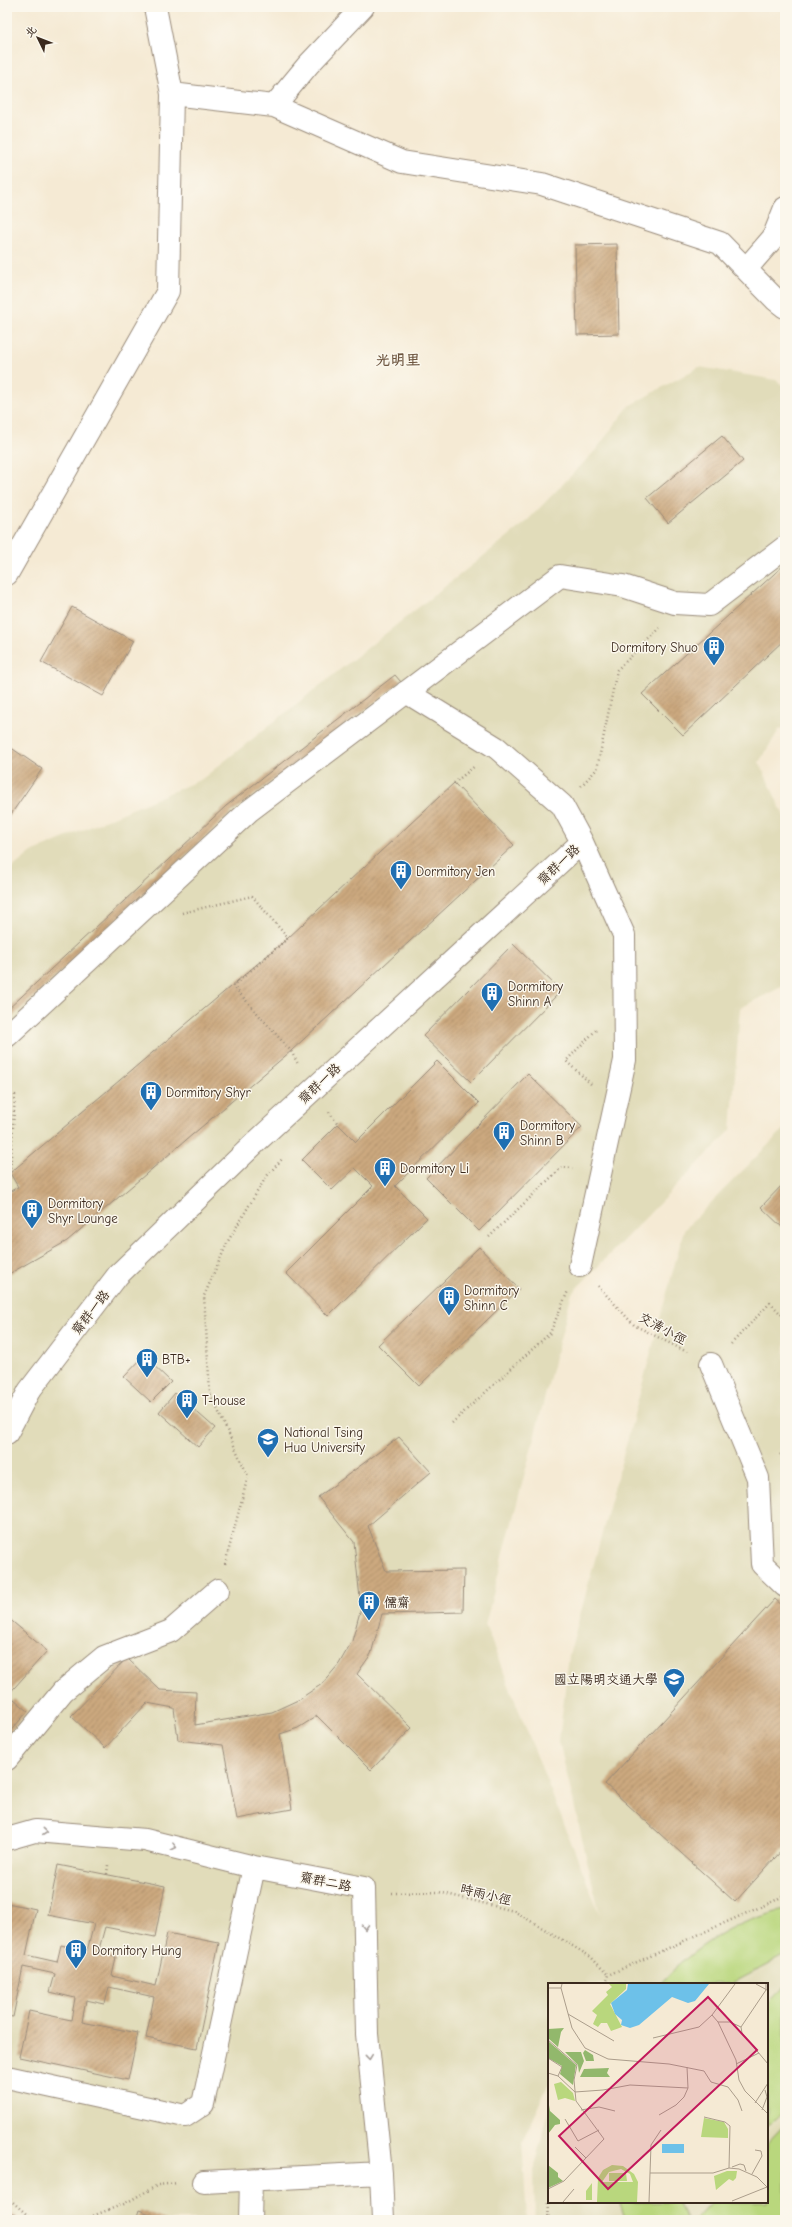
<svg xmlns="http://www.w3.org/2000/svg" width="792" height="2227" viewBox="0 0 792 2227" font-family="'Comic Neue','LXGW WenKai TC',sans-serif">
	<style>
		.built { fill: #e1dcba }
		.garden { fill: #b9d77d; stroke: #7a804e }
		.building { fill: url(#building-hatch) }
		.lines { fill: none; stroke-linecap: round; stroke-linejoin: round }
		.minor-casing { stroke: #988a79; stroke-width: 24 }
		.path { stroke: #988a79; stroke-width: 2.5; stroke-dasharray: 1 3; stroke-linecap: butt }
		.minor { stroke: #fff; stroke-width: 22 }
		.oneway { stroke: #a79f9a }
		.labels { text-anchor: middle; stroke-width: 3; stroke-linejoin: round; paint-order: stroke }
		.poi-label { font-size: 13px; fill: #3b2a1e; stroke: #fbf7ec; text-anchor: start }
		.street-label { font-size: 13px; fill: #3b2a1e; stroke: #fbf7ec }
		.quarter-label { font-size: 15px; font-weight: bold; fill: #6e5640; stroke: #fbf7ec }
		.inset-road { fill: none; stroke: #ab9d8b; stroke-width: 1 }
		.view { fill: #c2185b; fill-opacity: 0.15; stroke: #c2185b; stroke-width: 2 }
		.inset-edge { fill: none; stroke: #3b2a1e; stroke-width: 2 }
	</style>
	<defs>
		<pattern id="building-hatch" width="6" height="6" patternUnits="userSpaceOnUse"><rect width="6" height="6" fill="#cca97f"/><path d="M-1 1l2-2M0 6l6-6M5 7l2-2" fill="none" stroke="#a78a67"/></pattern>
	</defs>
	<rect width="100%" height="100%" fill="#fbf7ec"/>
	<filter id="ink" filterUnits="userSpaceOnUse"><feTurbulence type="fractalNoise" baseFrequency=".025" numOctaves="2"/><feDisplacementMap in="SourceGraphic" scale="8" xChannelSelector="R" yChannelSelector="G"/><feConvolveMatrix kernelMatrix="1 2 1 2 8 2 1 2 1" color-interpolation-filters="sRGB"/></filter>
	<filter id="wash" filterUnits="userSpaceOnUse"><feTurbulence type="fractalNoise" baseFrequency=".012" numOctaves="4" result="noise"/><feDisplacementMap in="SourceGraphic" scale="16" xChannelSelector="R" yChannelSelector="G"/><feGaussianBlur stdDeviation="0.9" result="paint"/><feColorMatrix in="noise" values="0 0 0 0 0 0 0 0 0 0 0 0 0 0 0 0 0 1.4 0 .05"/><feComposite in="paint" operator="in"/></filter>
	<g filter="url(#wash)">
		<rect width="100%" height="100%" fill="#f5ead4"/>
		<!-- built -->
		<path class="built" d="M699,367L776,380L785,387V726L779,730L759,762L785,818V985L740,1008L731,1130L572,1293L485,1625L600,1915L559,1741L569,1656L684,1230L785,1128V2220H535L534,2166L549,2111V2202H767V1984H549V2083L522,2141L527,2220H7V872L32,852L202,779L525,523L595,451L629,406Z"/>
		<!-- garden -->
		<path class="garden" d="M785,1910V1955L730,1984H660C693,1947 736,1920 785,1910Z
			M785,1986V2109L767,2127V2004Z
			M785,2124V2220H694L711,2202H767V2143Z
			M619,2202H678L687,2220H626Z"/>
		<g id="blocks">
			<!-- building -->
			<path class="building" d="M617,244L619,334L577,335L575,245Z
				M722,436L743,461L668,523L647,498Z
				M785,564V639L683,735L642,694Z
				M72,607L133,641L103,696L41,662Z
				M395,675L401,682L231,813L7,1022V1010L226,806Z
				M7,745L42,769L7,820Z
				M454,783L514,845L291,1051L67,1241L7,1275V1193L18,1187L10,1173L288,938Z
				M513,944L561,991L471,1082L423,1036Z
				M437,1061L479,1103L395,1186L427,1218L328,1316L286,1273L373,1186L355,1168L332,1190L302,1160L338,1124L356,1142Z
				M528,1074L582,1127L479,1231L426,1178Z
				M785,1182V1230L761,1207Z
				M479,1247L519,1289L419,1386L378,1345Z
				M144,1356L171,1382L151,1402L124,1377Z
				M175,1393L215,1428L198,1447L159,1412Z
				M399,1437L431,1472L368,1526L386,1571L464,1570L463,1612L382,1614L371,1654L357,1674L412,1728L371,1770L317,1716L298,1728L280,1734L292,1809L237,1819L223,1745L178,1740L174,1708L147,1703L105,1748L71,1716L127,1658L160,1690L196,1692L195,1725L272,1712L298,1700L322,1684L339,1664L352,1641L361,1608L354,1542L318,1497Z
				M775,1599L785,1608V1847L735,1902L605,1784Z
				M7,1617L47,1651L7,1696Z
				M14,1699L28,1711L7,1735V1707Z
				M58,1865L165,1886L155,1937L105,1927L98,1953L116,1957L112,1976L156,1986L167,1933L219,1943L197,2048L146,2038L154,1997L109,1987L105,2004L86,2000L82,2022L138,2033L128,2080L19,2057L29,2011L71,2020L75,1998L50,1992L55,1974L23,1967L13,2017L7,2016V1903L36,1909L26,1955L57,1962L61,1945L87,1951L94,1924L48,1915Z
				M139,2210L167,2220H136Z
				M7,2213L15,2215L19,2220H7Z"/>
		</g>
	</g>
	<g filter="url(#ink)">
		<use href="#blocks" fill-opacity="0" stroke="#988a79" stroke-width="1"/>
		<g class="lines">
			<!-- minor casing -->
			<g class="minor-casing">
				<path id="minor" d="M155,7L172,94
					M274,106L402,162L542,184L720,243L776,300L785,307
					M746,269L773,238L785,208
					M7,574L168,291L172,94L274,106L308,65L363,7
					M7,1036L249,811L560,576L623,586L675,603L709,605L785,547
					M580,1266L625,1060L624,935L582,842
					M711,1364L758,1478L762,1564L785,1586
					M7,1433L29,1391L118,1275L255,1143L582,842L562,805L497,748L406,692
					M7,1759L63,1691L104,1657L171,1631L218,1590
					M7,1839L35,1831L145,1840L254,1867L364,1888L367,2034L381,2173L383,2220
					M7,2077L185,2116L203,2104L254,1867
					M204,2182L381,2173
					M250,2220L251,2180"/>
			</g>
			<!-- path -->
			<path class="path" d="M454,783L475,766
				M581,786L597,769L617,670L660,628
				M182,913L252,896L288,938L233,986L291,1051L298,1064
				M591,1084L566,1061L596,1030
				M7,1096L15,1095L10,1173
				M329,1112L338,1124
				M489,1237L562,1167L573,1168
				M598,1286L634,1325L687,1352
				M731,1344L770,1303L785,1318
				M452,1423L550,1333L568,1291
				M780,1455L785,1450
				M225,1564L248,1476L210,1393L204,1296L228,1241L266,1177L283,1158
				M107,1874L108,1865
				M392,1893L439,1892L514,1911L591,1957L608,1975
				M605,1984L608,1975L776,1900L785,1894
				M7,2197L33,2220
				M82,2220L124,2204L158,2185L178,2183
				M548,2220L549,2202"/>
			<!-- minor -->
			<use href="#minor" class="minor"/>
		</g>
		<!-- one-way arrows -->
		<defs><path id="oneway-chevron" d="M-2-3.5L2.5 0L-2 3.5" fill="none" stroke-width="1.6" stroke-linecap="round" stroke-linejoin="round"/></defs>
		<g class="oneway">
			<use href="#oneway-chevron" transform="translate(45 1832) rotate(5)"/>
			<use href="#oneway-chevron" transform="translate(174 1847) rotate(14)"/>
			<use href="#oneway-chevron" transform="translate(365 1927) rotate(89)"/>
			<use href="#oneway-chevron" transform="translate(369 2057) rotate(84)"/>
		</g>
	</g>
	<!-- icons -->
	<defs>
		<g id="building-pin" transform="scale(1.15)"><path d="M0 17L-7.5 6A9.5 9.5 0 1 1 7.5 6Z" fill="#1f6fb2" stroke="#fbf7ec"/><path d="M-4-6H4V6H1V3H-1V6H-4ZM-2.5-4.3h1.7v1.8h-1.7ZM.8-4.3h1.7v1.8H.8ZM-2.5-1h1.7V.8h-1.7ZM.8-1h1.7V.8H.8Z" fill="#fff"/></g>
		<g id="university-pin" transform="scale(1.15)"><path d="M0 17L-7.5 6A9.5 9.5 0 1 1 7.5 6Z" fill="#1f6fb2" stroke="#fbf7ec"/><path d="M0-5L7-2L0 1L-7-2ZM-4 1L0 2.5L4 1V4Q0 6-4 4Z" fill="#fff"/></g>
	</defs>
	<g fill-rule="evenodd">
		<use href="#building-pin" x="714" y="647"/>
		<use href="#building-pin" x="401" y="871"/>
		<use href="#building-pin" x="492" y="993"/>
		<use href="#building-pin" x="151" y="1092"/>
		<use href="#building-pin" x="504" y="1132"/>
		<use href="#building-pin" x="385" y="1168"/>
		<use href="#building-pin" x="32" y="1210"/>
		<use href="#building-pin" x="449" y="1297"/>
		<use href="#building-pin" x="147" y="1359"/>
		<use href="#building-pin" x="187" y="1400"/>
		<use href="#university-pin" x="268" y="1439"/>
		<use href="#building-pin" x="369" y="1602"/>
		<use href="#university-pin" x="674" y="1679"/>
		<use href="#building-pin" x="76" y="1950"/>
	</g>
	<g class="labels">
		<!-- poi labels -->
		<g class="poi-label">
			<text x="698" y="652" text-anchor="end">Dormitory Shuo</text>
			<text x="416" y="876">Dormitory Jen</text>
			<text x="508" y="991">Dormitory<tspan x="508" dy="15">Shinn A</tspan></text>
			<text x="166" y="1097">Dormitory Shyr</text>
			<text x="520" y="1130">Dormitory<tspan x="520" dy="15">Shinn B</tspan></text>
			<text x="400" y="1173">Dormitory Li</text>
			<text x="48" y="1208">Dormitory<tspan x="48" dy="15">Shyr Lounge</tspan></text>
			<text x="464" y="1295">Dormitory<tspan x="464" dy="15">Shinn C</tspan></text>
			<text x="162" y="1364">BTB+</text>
			<text x="202" y="1405">T-house</text>
			<text x="284" y="1437">National Tsing<tspan x="284" dy="15">Hua University</tspan></text>
			<text x="384" y="1607">儒齋</text>
			<text x="658" y="1684" text-anchor="end">國立陽明交通大學</text>
			<text x="92" y="1955">Dormitory Hung</text>
		</g>
		<!-- street labels -->
		<g class="street-label">
			<text transform="translate(558 864) rotate(-43)" y="5">齋群一路</text>
			<text transform="translate(319 1083) rotate(-43)" y="5">齋群一路</text>
			<text transform="translate(90 1312) rotate(-52)" y="5">齋群一路</text>
			<text transform="translate(663 1328) rotate(29)" y="5">交清小徑</text>
			<text transform="translate(326 1881) rotate(11)" y="5">齋群二路</text>
			<text transform="translate(486 1894) rotate(14)" y="5">時雨小徑</text>
		</g>
		<!-- quarter labels -->
		<g class="quarter-label">
			<text x="398" y="365">光明里</text>
		</g>
	</g>
	<!-- overview -->
	<g transform="translate(548 1983)">
		<rect width="220" height="220" fill="#f5ead4"/>
		<path d="M61,1H78V6L62,21L74,44L63,48L59,40H53L50,44L45,41L49,32L44,28L60,12L58,9L64,4ZM13,99L25,110L27,118L17,115L10,117L6,101ZM156,135L176,139L180,146V155L153,154Z" fill="#b9d77d"/>
		<path d="M16,45L13,49L10,64L0,55V46ZM0,58L28,82L25,102L12,91L14,83L0,75ZM37,67L45,72L46,78H38L35,70ZM17,69H33L36,78L31,90L30,82ZM61,85L59,90L62,94H32L36,86ZM0,116L2,128L12,137V141L7,142L0,151ZM0,182L10,190V194L15,198L0,205Z" fill="#92b86c"/>
		<path d="M179,188H189L188,195L185,198L181,196L168,207L166,193Z" fill="#b9d77d"/>
		<path d="M64,182L75,183L86,191L90,199L89,219H49L50,195L55,187ZM73,186L82,191L85,199H54L61,189ZM61,190H78L79,198H61ZM44,200V217H38V208Z" fill="#b9d77d" fill-rule="evenodd"/>
		<path d="M80,1H161L147,18L140,20L124,14L91,42L82,45L73,42L74,37L67,31L63,20L79,7ZM114,161H136V170H114Z" fill="#6dc1e9"/>
		<path class="inset-road" d="M14,1L13,5L24,45L37,65L60,76L121,81L156,88L163,99L180,104L190,117L194,128M208,1L219,7M0,5H13M20,31L66,58M164,32L187,1M170,39L188,77L191,97L197,108L220,131M193,44L194,50L220,81M105,55L151,44L164,32L170,39H182L193,44L218,7V1M0,57L29,82L26,97L28,118L56,156L16,198L0,206M0,75L14,84L10,93M188,81L211,70M0,90L10,93L27,109L55,107L82,102L140,105L139,84M207,120L220,100M33,127L51,124L67,128M214,127L219,114L217,107M111,132L128,122L136,114L140,105M156,134L177,139L182,143L181,185M17,136L30,158L51,147M27,164L38,175M184,184L192,181L196,182L198,188M102,190L103,162L113,147M204,191L214,173L213,168L207,167M184,218L219,204M15,219L26,206M101,219L102,190H165L181,185L191,186L209,194L220,205"/>
		<path class="view" d="M160,14L209,67L60,206L11,153Z"/>
		<rect width="220" height="220" class="inset-edge"/>
	</g>
	<!-- margin -->
	<rect width="792" height="2227" fill="none" stroke="#fbf7ec" stroke-width="24"/>
	<!-- north arrow -->
	<g transform="translate(38 38) rotate(313)" stroke="#fbf7ec" stroke-width="3" paint-order="stroke">
	<path d="M0-3L7 15L0 10L-7 15Z" fill="#3b2a1e"/>
	<text y="-6" font-size="11" font-weight="bold" text-anchor="middle" fill="#3b2a1e">北</text>
	</g>
</svg>
